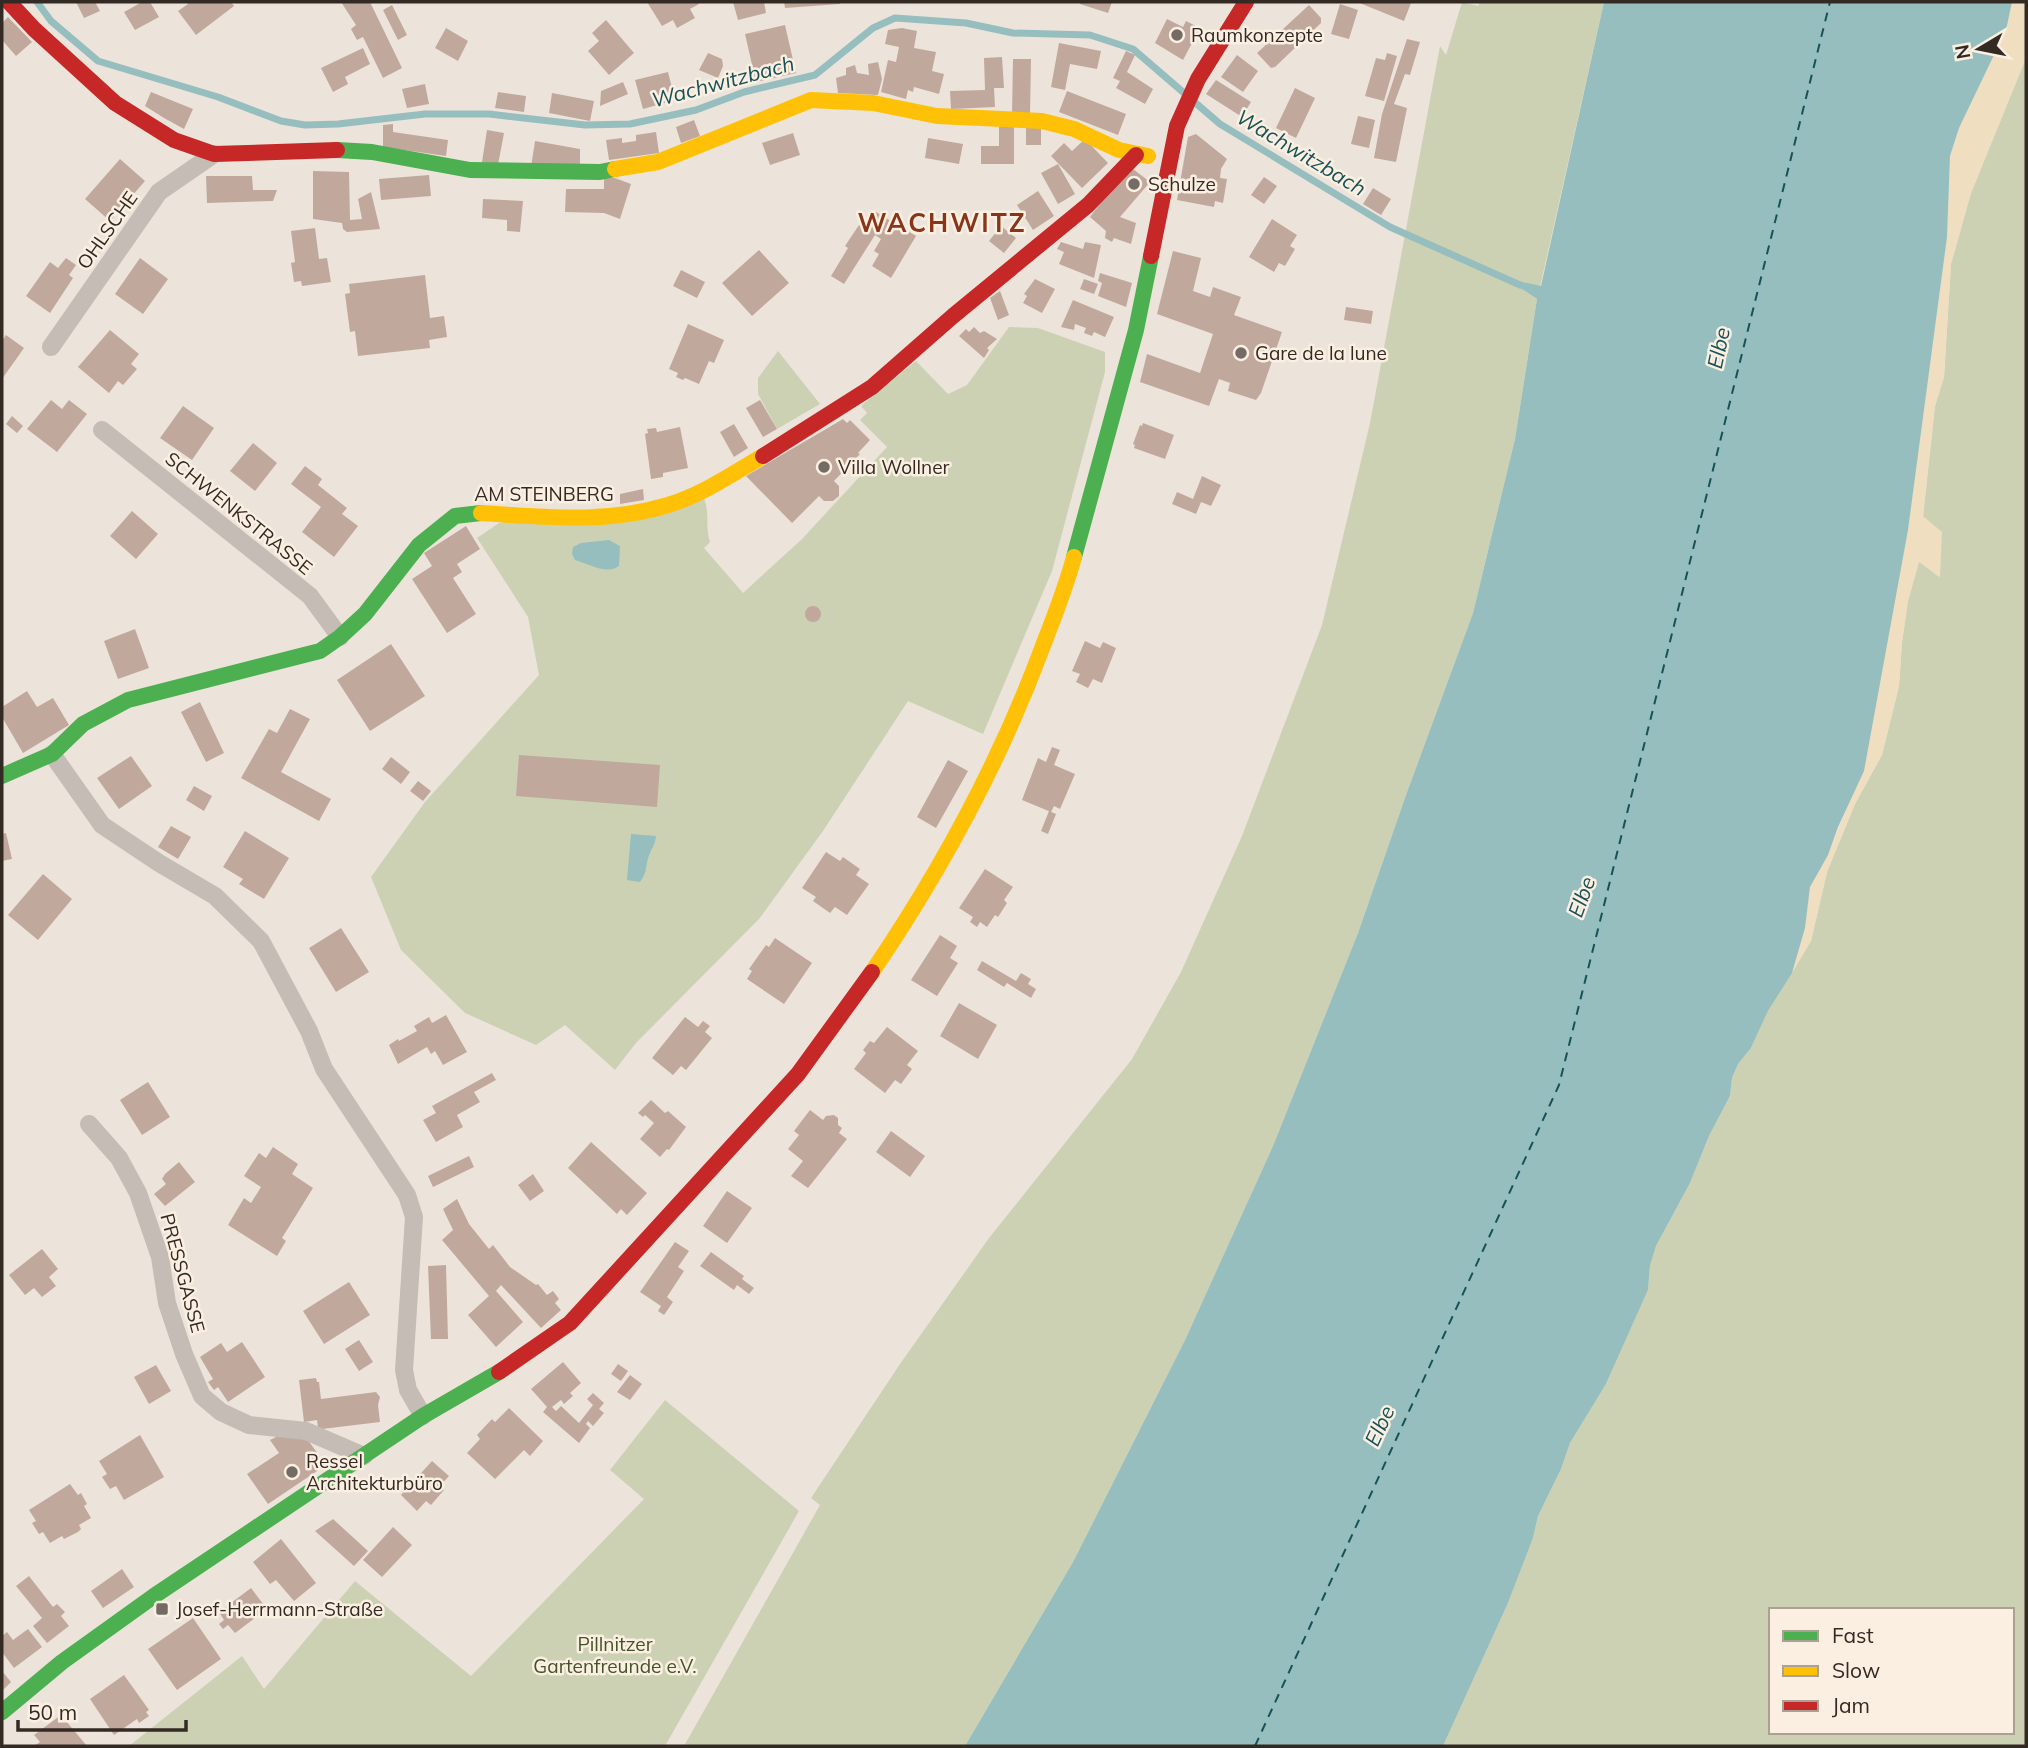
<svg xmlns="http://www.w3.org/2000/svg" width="2028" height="1748" viewBox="0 0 2028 1748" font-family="Mulish,sans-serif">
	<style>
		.green { fill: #ccd1b4; fill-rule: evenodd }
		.sand { fill: #efdebf }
		.water { fill: #97bebe }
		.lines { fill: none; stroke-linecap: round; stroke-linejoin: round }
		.stream { stroke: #97bebe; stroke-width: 7 }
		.ferry { stroke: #175258; stroke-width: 2; stroke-dasharray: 9 7; stroke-linecap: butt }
		.building { fill: #c1a89c }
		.street { stroke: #c4bcb5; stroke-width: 18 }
		.fast { stroke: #4caf50; stroke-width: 16 }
		.slow { stroke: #ffc107; stroke-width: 16 }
		.jam { stroke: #c62828; stroke-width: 16 }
		.poi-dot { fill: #746b64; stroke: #faefe1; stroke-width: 2.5 }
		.labels { text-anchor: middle; stroke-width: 5; stroke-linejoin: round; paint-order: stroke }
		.poi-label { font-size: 19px; fill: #342a24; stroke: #faefe1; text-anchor: start }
		.street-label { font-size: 19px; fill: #342a24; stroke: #faefe1 }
		.park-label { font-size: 19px; fill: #425426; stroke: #faefe1 }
		.water-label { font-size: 21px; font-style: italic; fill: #175258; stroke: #faefe1 }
		.district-label { font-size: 26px; font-weight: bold; letter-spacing: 2px; fill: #883518; stroke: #faefe1 }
	</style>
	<rect width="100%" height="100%" fill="#ece4db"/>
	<!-- green -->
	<path class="green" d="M1462,2L1478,6L1480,2H1604L1540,287L1515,280L1513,283L1537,299L1515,439L1473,613L1406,795L1358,933L1273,1146L1185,1340L1073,1562L965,1746H684L820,1505L811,1498L900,1364L989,1238L1132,1059L1181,972L1242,836L1322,625L1370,423L1440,46L1446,55Z
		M2026,58V1746H1443L1508,1603L1533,1538L1538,1516L1561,1469L1570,1443L1606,1384L1648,1290L1650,1266L1656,1246L1690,1183L1709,1136L1730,1096L1732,1078L1738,1064L1751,1048L1768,1011L1811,941L1827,872L1855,804L1882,755L1899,686L1902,642L1908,601L1919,561L1939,577L1923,517L1935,406L1944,377L1951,264L1971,193ZM1771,1610H2012V1732H1771Z
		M1009,327L1038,328L1105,352V372L1052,571L983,734L908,701L823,831L759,919L636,1043L615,1070L565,1025L536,1045L465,1013L401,950L371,877L425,802L539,675L528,617L477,538L499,523L704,498C710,513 705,527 710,542L704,548L743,593L802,539L887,447L860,420L867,413L861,406L916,361L948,394L967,385Z
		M778,351L820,404L777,429L758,394V378Z
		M665,1400L799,1511L665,1746H129L242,1656L264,1689L355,1581L471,1676L644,1499L610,1470Z"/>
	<!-- sand -->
	<path class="sand" d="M2012,2H2026V58L1971,193L1951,264L1944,377L1935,406L1923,516L1942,532L1940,577L1919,562L1908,601L1902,642L1899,686L1882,755L1855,804L1827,872L1811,941L1792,973L1805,928L1810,887L1828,855L1855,789L1908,530L1947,237L1950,156L1959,128L2006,30Z"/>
	<!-- water -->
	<path class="water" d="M1604,2H2012L2006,30L1959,128L1950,156L1947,237L1908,530L1864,771L1838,827L1828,855L1810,887L1805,928L1792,973L1768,1011L1751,1048L1738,1064L1732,1078L1730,1096L1709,1136L1690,1183L1656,1246L1650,1266L1648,1290L1606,1384L1570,1443L1561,1469L1538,1516L1533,1538L1508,1603L1443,1746H965L1073,1562L1185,1340L1273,1146L1358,933L1406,795L1473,613L1515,439L1537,299L1513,283L1514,280L1541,286Z
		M609,540L620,546L619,566C607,575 589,564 575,560L572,554L573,547L581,543Z
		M631,834L656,836C655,844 653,846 650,853C645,864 648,872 640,882L627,880Z"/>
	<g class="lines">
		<!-- stream -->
		<path class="stream" d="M37,2L51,21L98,61L218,97L281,121L305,125L338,124L425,114H489L585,125L630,124L696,110L744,92L815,75L873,28L895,18L966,23L1013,33L1090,35L1133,49L1220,124L1390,227L1520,285"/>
		<!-- ferry -->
		<path class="ferry" d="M1255,1746L1559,1085L1830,2"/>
	</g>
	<!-- building -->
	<path class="building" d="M76,2H95L100,11L84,18Z
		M142,2H150L159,17L135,30L124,12Z
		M186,2H231L234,6L196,35L178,11L188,4Z
		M341,2H370L402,68L383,78L363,37L357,40L351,29L356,25Z
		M647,2H698L699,4L690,9L695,18L677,28L673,20L662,26Z
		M733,2H764L766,13L738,20Z
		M784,2H840V4L785,8Z
		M1080,2H1112L1108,13L1080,4Z
		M1357,2H1407L1411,3L1404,21Z
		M1340,4L1358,10L1349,39L1331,34Z
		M392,5L407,35L398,40L383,10Z
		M1309,5L1321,18V23L1275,67L1271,68L1257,53Z
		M8,17L32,42L16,56L2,40V23Z
		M1167,19L1183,27L1186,21L1200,28L1183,60L1155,43Z
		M606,20L634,53L609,75L588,51L599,41L592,33Z
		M785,25L796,73L756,82L745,34Z
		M446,28L468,41L458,61L435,48Z
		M902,28L917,31L914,48L936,52L932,71L944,74L939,94L914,87L913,92L908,90L906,99L881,92L888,60L896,62L899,47L885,44L888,30Z
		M1407,39L1420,42L1410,75L1405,74L1394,104L1407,108L1396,162L1374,158L1382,114Z
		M1059,43L1101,51L1097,69L1070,64L1065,90L1051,87Z
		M363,48L370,64L345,77L348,84L333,92L321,68Z
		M1126,51L1135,55L1127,72L1153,89L1145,104L1116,88L1120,81L1113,78Z
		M708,53L722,59L723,66L718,78L699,70Z
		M1387,53L1397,56L1384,101L1365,96L1376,58L1385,60Z
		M1237,55L1258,71L1243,92L1221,77Z
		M1002,57L1004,88H994L995,107L951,109L950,91L985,90L984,58Z
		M1013,59H1031L1030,115L1012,114Z
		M878,62L882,79L878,95L838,93L836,78L846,75V68L855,65L857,73L869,75L868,64Z
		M668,72L675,100L643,109L635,80Z
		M1216,80L1251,102L1242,117L1206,94Z
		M623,82L628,94L600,106L601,91Z
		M425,84L429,104L407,108L402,89Z
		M1295,88L1315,98L1296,138L1276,128Z
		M1067,91L1126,114L1118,135L1059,112Z
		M151,92L193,109L184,129L164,118L145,106Z
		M498,92L526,96L524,112L495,108Z
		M552,93L594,101L590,121L549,113Z
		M1358,116L1375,120L1369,148L1351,144Z
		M694,120L700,136L681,143L676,127Z
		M393,124V132L448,140L446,156L383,147V125Z
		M999,127H1014V164H981V146H999Z
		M1026,128H1041V145H1026Z
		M487,130L504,133L498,165L482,162Z
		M656,132L659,153L609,160L606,140L622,138V143L636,141V135Z
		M793,133L800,155L770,165L762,143Z
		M1196,134L1227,159L1221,169L1220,178L1227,179L1223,203L1215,201L1214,207L1177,200L1188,137Z
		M928,138L963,144L959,164L925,158Z
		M1085,139L1108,163L1082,188L1051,156L1064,143L1072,151Z
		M535,141L580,149V165L531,167Z
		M120,159L145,181L110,221L85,199Z
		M1058,164L1075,194L1058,204L1041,173Z
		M1129,166L1150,182L1120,217L1136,223L1131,244L1114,238L1112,242L1105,238L1106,231L1090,217Z
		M313,171L349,172L350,220L362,219L358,199L371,192L380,229L347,232L343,229L342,223L313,219Z
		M429,175L431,196L381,200L379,179Z
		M206,176H252L253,190H277L273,201L207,203Z
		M1264,177L1277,186L1264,204L1251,195Z
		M604,178H615L631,184L620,219L604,213L565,212L566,189H604Z
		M1373,188L1391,199L1381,215L1363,204Z
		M1038,191L1054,216L1033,230L1017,205Z
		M483,199L523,201L520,232L507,231V220L482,218Z
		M876,212L916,236L891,278L872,266L879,254L874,251L881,239L875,235L844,284L831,276L848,248L845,246L859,225L865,229Z
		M1272,219L1297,235L1290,246L1295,249L1285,266L1279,263L1274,272L1249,257Z
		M1001,226L1016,238L1004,253L989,241Z
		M315,228L319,259L327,258L331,282L302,286L301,281L294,282L291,263L295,262L291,231Z
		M1061,242L1083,249L1085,242L1101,245L1094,278L1059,264L1064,252L1057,249Z
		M759,250L789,283L752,316L722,283Z
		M1173,251L1201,258L1193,291L1210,297L1213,287L1241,297L1234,315L1282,332L1261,393L1256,400L1228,391L1230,383L1219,379L1209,406L1140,382L1147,354L1200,373L1213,334L1157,314Z
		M66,258L76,265L69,275L73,278L50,313L26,296L50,262L58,268Z
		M140,258L168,279L143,314L115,294Z
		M681,270L705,282L697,298L673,286Z
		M1100,273L1132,283L1126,307L1098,296L1102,283L1098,281Z
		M425,275L430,318L444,316L447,337L429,340L430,348L358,356L355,331L350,332L345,294L350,293L349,284Z
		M1035,279L1055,289L1042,313L1023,303L1027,296L1024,294Z
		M1084,279L1098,284L1094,294L1080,289Z
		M1000,291L1009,315L998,320L990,298Z
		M1073,300L1114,317L1105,337L1094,332L1092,336L1084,333L1086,328L1075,324L1074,330L1061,327Z
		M1346,307L1373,311L1371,324L1344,320Z
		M688,324L724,340L714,363L709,361L699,384L685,378L683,380L676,377L678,373L669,369Z
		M974,327L980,333L984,331L997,339L987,348L989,350L984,358L959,336L966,329L969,332Z
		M110,330L139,354L131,364L137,369L123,385L118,381L109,393L78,367Z
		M6,335L24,348L2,379V341Z
		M51,400L62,409L69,400L87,414L57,452L27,429Z
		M760,400L777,429L763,437L746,408Z
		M183,406L214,428L192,460L160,438Z
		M12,416L23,426L17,433L6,424Z
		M843,419L847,423L850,420L870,440L858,453L860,454L834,481L839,486V496L833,501H824L819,496L792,523L746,476Z
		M1143,423L1174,435L1165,459L1134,448L1135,445L1133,444L1140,425L1142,426Z
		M734,424L748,448L734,457L720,432Z
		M680,427L688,468L663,473V477L651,479L645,434L648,433L647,429L656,428L657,432Z
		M253,443L277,463L255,491L230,471Z
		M305,466L322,479L318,485L347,508L342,514L358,526L334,557L302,532L321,507L291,484Z
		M1202,476L1221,485L1211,506L1201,502L1196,514L1172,504L1177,492L1193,499Z
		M643,489L644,500L620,504V494Z
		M132,511L158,534L136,559L110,536Z
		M466,526L480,549L457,564L462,572L453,578L476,614L447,633L412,579L432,566L424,553Z
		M805 614a8 8 0 1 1 16 0a8 8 0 1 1-16 0Z
		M135,629L149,668L118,679L104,641Z
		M1085,641L1100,648L1103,642L1116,648L1102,683L1093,679L1088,688L1076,682L1080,674L1072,671Z
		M391,644L425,696L370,731L337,680Z
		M27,691L37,707L53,698L69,725L23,753L2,717V707Z
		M200,702L224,753L206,762L181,712Z
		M290,709L310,719L281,772L331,799L319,821L241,778L269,729L277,733Z
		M1052,747L1060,750L1054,765L1075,774L1060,809L1054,806L1051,812L1022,800L1038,758L1046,762Z
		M519,755L660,765L657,807L516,796Z
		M131,756L152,786L119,809L97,778Z
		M391,757L410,772L401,784L382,769Z
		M948,760L968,771L936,828L917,817Z
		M418,781L431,791L423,801L410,791Z
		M194,786L212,796L204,811L186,800Z
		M1049,811L1056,814L1048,834L1041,831Z
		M171,826L191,837L178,859L158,847Z
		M245,831L289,858L264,899L239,884L243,879L223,867Z
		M6,833L12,859L2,861V834Z
		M826,852L840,861L843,857L860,869L856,875L869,884L847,915L835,907L830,913L813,901L816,897L802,888Z
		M985,869L1013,887L1004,900L1007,903L998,917L995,915L987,927L980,922L977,927L970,922L973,917L959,908Z
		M43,874L72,899L38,940L8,915Z
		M341,928L369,972L336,992L309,948Z
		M940,935L957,946L950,958L958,963L937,996L911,980Z
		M775,938L812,963L784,1004L747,979L752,971L749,969L766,945L769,947Z
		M982,961L1016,981L1021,973L1031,979L1028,984L1036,989L1031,998L1007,983L1004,987L977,970Z
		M959,1003L997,1025L978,1059L940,1036Z
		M446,1015L467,1052L443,1065L435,1051L431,1054L427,1047L398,1064L389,1045L398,1039L399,1041L417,1031L414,1026L429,1017L432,1023Z
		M685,1017L698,1027L703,1021L710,1026L705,1032L712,1038L686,1070L681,1066L673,1075L652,1058Z
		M887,1027L918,1051L907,1065L912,1069L901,1084L895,1080L885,1093L854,1069L866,1053L863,1050L870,1041L874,1043Z
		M492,1073L496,1080L474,1092L480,1102L457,1115L463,1127L436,1142L423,1120L436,1113L432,1106Z
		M148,1082L170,1117L142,1135L120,1100Z
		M651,1100L665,1113L668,1111L686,1127L669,1150L667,1149L660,1157L640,1139L654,1123L645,1115L643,1117L638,1113Z
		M810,1110L823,1120L826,1116L834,1115L838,1118V1125L842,1128L839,1133L847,1139L808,1188L791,1176L803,1161L788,1149L799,1135L794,1131Z
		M891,1131L925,1156L910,1177L876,1152Z
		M591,1142L647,1193L627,1215L621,1209L617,1214L568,1168Z
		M273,1147L298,1164L292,1174L313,1188L282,1238L286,1241L277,1256L228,1225L244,1198L251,1203L261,1187L244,1176L259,1153L266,1158Z
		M469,1156L474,1167L433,1187L428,1176Z
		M179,1162L195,1182L165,1206L154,1194L166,1184L162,1179L165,1174Z
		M533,1174L544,1191L530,1201L518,1185Z
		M727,1191L752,1208L727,1243L703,1226Z
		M457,1199L469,1224L489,1249L493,1245L510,1267L536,1285L538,1284L547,1295L553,1291L559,1299L555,1303L561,1310L541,1328L501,1285L496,1291L523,1322L496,1347L468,1315L489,1296L442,1240L453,1230L443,1209Z
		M675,1242L689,1251L678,1267L684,1271L667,1297L673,1302L664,1315L658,1311L661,1306L640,1292Z
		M42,1249L58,1269L49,1277L56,1286L42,1297L34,1288L25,1295L9,1275Z
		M711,1252L744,1276L742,1279L754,1288L749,1294L737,1285L734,1290L700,1266Z
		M446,1265L448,1339H431L428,1266Z
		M349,1282L370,1315L324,1344L303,1311Z
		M359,1340L373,1362L359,1371L345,1349Z
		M242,1342L265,1377L228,1402L218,1387L214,1390L208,1382L213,1379L200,1357L221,1343L227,1352Z
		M563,1362L581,1383L570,1393L573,1396L564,1404L561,1400L552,1407L556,1411L561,1406L579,1423L593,1405L587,1399L593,1393L604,1403L599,1409L604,1413L593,1426L588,1421L586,1424L590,1428L579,1443L543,1412L547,1407L531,1389Z
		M618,1364L628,1371L621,1381L611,1374Z
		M156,1365L171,1391L149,1404L134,1377Z
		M630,1375L642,1384L630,1400L617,1392Z
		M316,1378L317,1382H319L321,1399L376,1392L380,1397L378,1405L380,1422L322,1429L318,1428L317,1420L304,1422L299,1380Z
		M509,1408L543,1441L530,1456L524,1450L495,1479L467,1453L480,1439L477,1435L492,1419L495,1422Z
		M140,1435L164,1477L124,1500L116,1486L110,1489L102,1477L107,1474L99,1461Z
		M278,1436H305L326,1465L268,1504L247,1474L279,1453L270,1440Z
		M432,1461L449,1476L439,1487L444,1490L431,1505L426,1501L417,1511L401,1495Z
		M70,1484L78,1495L81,1493L87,1504L84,1506L91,1518L79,1525L81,1529L78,1532L64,1539L62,1536L50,1543L43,1532L39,1534L32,1523L36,1521L29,1510Z
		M333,1519L368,1551L354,1566L315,1531Z
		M393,1527L412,1545L382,1577L363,1560Z
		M281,1539L316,1583L294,1601L276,1580L270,1584L253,1562Z
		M122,1569L134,1587L103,1608L91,1591Z
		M29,1576L53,1607L57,1604L65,1612L61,1616L69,1626L47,1643L33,1626L42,1618L16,1586Z
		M251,1588L267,1609L235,1633L228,1625L223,1629L219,1624L224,1620L219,1612Z
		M193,1618L221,1659L177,1690L148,1649Z
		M28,1629L42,1647L14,1668L2,1652V1636L7,1632L13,1640Z
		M2,1671L11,1682L2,1691Z
		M124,1675L149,1710L146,1712L149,1716L139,1723L137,1719L114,1735L90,1699Z
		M61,1715L87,1746H34L40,1742L34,1735Z"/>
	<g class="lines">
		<!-- street -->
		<path class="street" d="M51,347L159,192L214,154
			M102,430L310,596L340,637
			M52,754L102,825L159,863L215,896L261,941L309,1031L324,1069L407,1195L414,1217L404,1370L408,1390L423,1416
			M89,1124L119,1158L138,1193L160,1257L167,1303L184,1354L202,1396L221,1412L249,1425L306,1431L364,1456"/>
		<!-- fast -->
		<path class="fast" d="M337,150L372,152L470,170L600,172L615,169
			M1074,557L1136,330L1151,256
			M2,776L52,754L83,724L128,700L320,651L340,637L365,614L419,545L455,516L481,513
			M2,1712L62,1662L154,1596L423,1416L499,1372"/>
		<!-- slow -->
		<path class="slow" d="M615,169L658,162L811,100L873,103L937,116L1042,121L1074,129L1119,150L1148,156
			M481,513C543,517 607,524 668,505C702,495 732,474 763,456
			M872,972C942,869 1001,760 1044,643C1055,615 1066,587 1074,557"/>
		<!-- jam -->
		<path class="jam" d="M9,2L34,29L115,103L174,140L214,154L337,150
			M1151,256L1177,126L1198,79L1246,2
			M763,456L872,387L953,316L1088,205L1136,155
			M499,1372L570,1323L798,1074L872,972"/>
	</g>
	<!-- markers -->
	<g class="poi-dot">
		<circle cx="1177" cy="35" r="7"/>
		<circle cx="1134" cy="184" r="7"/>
		<circle cx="1241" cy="353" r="7"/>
		<circle cx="824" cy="467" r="7"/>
		<circle cx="292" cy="1472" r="7"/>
		<rect x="155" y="1602" width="14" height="14" rx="3.5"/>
	</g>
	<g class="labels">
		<!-- poi labels -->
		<g class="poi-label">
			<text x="1191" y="42">Raumkonzepte</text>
			<text x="1148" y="191">Schulze</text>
			<text x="1255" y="360">Gare de la lune</text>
			<text x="838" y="474">Villa Wollner</text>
			<text x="306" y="1468">Ressel<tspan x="306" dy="22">Architekturbüro</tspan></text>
			<text x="176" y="1616">Josef-Herrmann-Straße</text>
		</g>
		<!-- street labels -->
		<g class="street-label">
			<text transform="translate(107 230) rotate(-55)" y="7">OHLSCHE</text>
			<text x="544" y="501">AM STEINBERG</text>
			<text transform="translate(239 513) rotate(39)" y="7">SCHWENKSTRASSE</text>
			<text transform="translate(183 1273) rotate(75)" y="7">PRESSGASSE</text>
		</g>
		<!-- park labels -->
		<g class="park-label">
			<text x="615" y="1651">Pillnitzer<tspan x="615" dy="22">Gartenfreunde e.V.</tspan></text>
		</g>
		<!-- water labels -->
		<g class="water-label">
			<text transform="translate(723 82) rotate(-15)" y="7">Wachwitzbach</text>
			<text transform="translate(1301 153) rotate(31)" y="7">Wachwitzbach</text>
			<text transform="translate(1719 348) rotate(-78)" y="7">Elbe</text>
			<text transform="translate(1582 897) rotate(-70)" y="7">Elbe</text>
			<text transform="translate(1380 1426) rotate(-65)" y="7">Elbe</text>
		</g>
		<!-- district labels -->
		<g class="district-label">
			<text x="942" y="232">WACHWITZ</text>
		</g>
	</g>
	<!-- border -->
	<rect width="2028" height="1748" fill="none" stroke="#342a24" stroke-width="7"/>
	<!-- legend -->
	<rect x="1769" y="1608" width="245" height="126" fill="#faefe1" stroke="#aba095" stroke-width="2"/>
	<rect x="1783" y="1631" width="35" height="10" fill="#4caf50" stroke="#aba095" stroke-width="2"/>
	<text x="1832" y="1643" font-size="21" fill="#342a24">Fast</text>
	<rect x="1783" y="1666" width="35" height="10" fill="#ffc107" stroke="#aba095" stroke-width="2"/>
	<text x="1832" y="1678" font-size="21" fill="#342a24">Slow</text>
	<rect x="1783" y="1701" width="35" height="10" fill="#c62828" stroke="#aba095" stroke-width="2"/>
	<text x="1832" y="1713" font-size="21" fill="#342a24">Jam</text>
	<!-- north arrow -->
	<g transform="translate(1979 49) rotate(260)" stroke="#faefe1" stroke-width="5" paint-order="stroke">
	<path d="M0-5L12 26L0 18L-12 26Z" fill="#342a24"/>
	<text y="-10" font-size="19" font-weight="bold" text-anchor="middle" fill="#342a24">N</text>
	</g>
	<!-- scale -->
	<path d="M18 1720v10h168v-10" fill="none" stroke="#342a24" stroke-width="3.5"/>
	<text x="28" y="1720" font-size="21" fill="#342a24" stroke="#faefe1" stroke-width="5" paint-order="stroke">50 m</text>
</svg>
